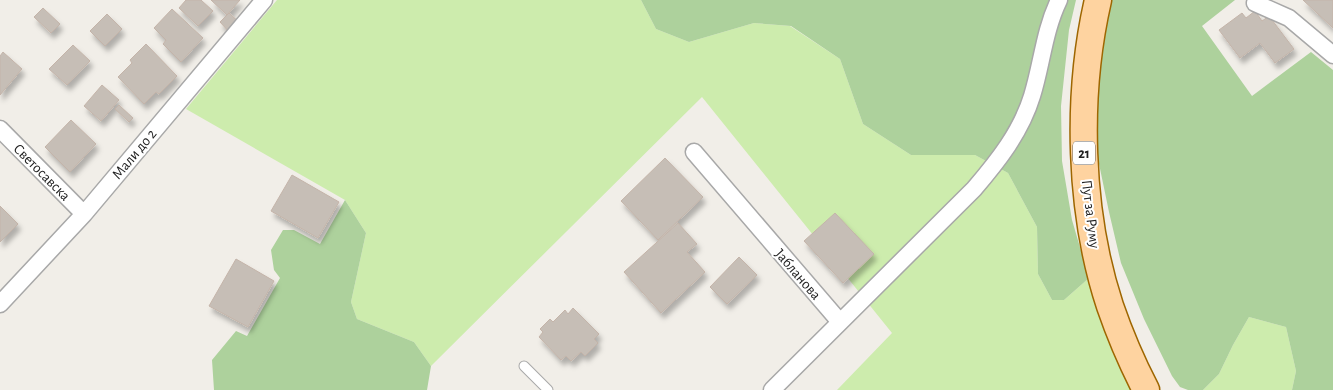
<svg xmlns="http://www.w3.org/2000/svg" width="1333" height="390" viewBox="0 0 1333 390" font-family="'Alegreya Sans',sans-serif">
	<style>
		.grass { fill: #cdecad }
		.forest { fill: #add19c }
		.building { fill: #c6beb6; stroke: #c4b4a9; filter: url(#shadow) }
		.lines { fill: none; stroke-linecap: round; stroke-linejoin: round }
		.lane-casing { stroke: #a8a8a8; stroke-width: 11 }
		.street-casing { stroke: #a8a8a8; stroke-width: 19 }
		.primary-casing { stroke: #9e6600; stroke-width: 29 }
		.lane { stroke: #fff; stroke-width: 9 }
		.street { stroke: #fff; stroke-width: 16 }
		.primary { stroke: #fed3a0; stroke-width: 26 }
		.labels { text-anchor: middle; stroke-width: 4; stroke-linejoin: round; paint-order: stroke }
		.shield { fill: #fff; stroke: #646464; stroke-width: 1 }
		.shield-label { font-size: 14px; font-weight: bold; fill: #212121 }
		.street-label { font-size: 15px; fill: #212121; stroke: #fff }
	</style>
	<defs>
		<filter id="shadow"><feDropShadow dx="3" dy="5.5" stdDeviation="2.5" flood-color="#0004"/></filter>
	</defs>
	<rect width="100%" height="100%" fill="#f1eee8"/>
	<!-- grass -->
	<path class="grass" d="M277,0H641L656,29L689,42L754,23L790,26L840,59L863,124L911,155H975L1008,173L1037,227L1038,274L1052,300H1064L1089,278L1139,390H837L892,333L702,97L431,366L414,342L357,319L351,302L366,233L345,200L186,109Z
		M1249,317L1286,327L1296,371L1292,390H1203L1219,374L1233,345Z"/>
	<!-- forest -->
	<path class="forest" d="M641,0H1076L1069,30L1061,106L1062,161L1072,220L1089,278L1064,300H1052L1038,274L1037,227L1008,173L975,155H911L863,124L840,59L791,26L754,23L689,42L656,29Z
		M1108,0H1235L1202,26L1252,96L1311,52L1333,70V390H1292L1296,371L1286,327L1249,317L1233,345L1219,374L1203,390H1188L1180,387L1172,376L1144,319L1121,263L1109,212L1098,159L1095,103Z
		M345,200L366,233L351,302L357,319L414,342L431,366L427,390H214L212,360L236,331L247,336L280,278L274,270L271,250L283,230H294L320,244Z"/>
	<!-- building -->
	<path class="building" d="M186,0H201L213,11L198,26L179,8Z
		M211,0H240L227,15Z
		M1303,0H1333V28Z
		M43,8L60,24L51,33L34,17Z
		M172,9L203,38L181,62L163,44L166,40L154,28Z
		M1255,11L1262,21L1269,16L1294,49L1275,63L1260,43L1240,58L1219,30L1242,13L1246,18Z
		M229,13L240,23L230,33L220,22Z
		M107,14L122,29L105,46L90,31Z
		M146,44L177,76L159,94L156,92L144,104L118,77L132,63L130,60Z
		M73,45L90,61L67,85L49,69Z
		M3,52L22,69L0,95V56Z
		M102,85L119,100L101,121L84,106Z
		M119,105L133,118L129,122L115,109Z
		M71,120L96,144L70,172L45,147Z
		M665,158L703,197L658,240L621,201Z
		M292,175L339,202L318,238L271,211Z
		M0,206L18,224L0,242Z
		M835,213L874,254L843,283L804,241Z
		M678,223L697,244L687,252L705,272L661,313L624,272Z
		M739,257L757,275L727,304L710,287Z
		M236,259L274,281L248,327L209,306Z
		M573,308L599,334L594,339L598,343L585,356L581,352L571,361L566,356L561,360L539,337L543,332L540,329L550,319L553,322L565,310L568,314Z"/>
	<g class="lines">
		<!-- lane casing -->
		<g class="lane-casing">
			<path id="lane" d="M524,366L548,390"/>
		</g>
		<!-- street casing -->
		<g class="street-casing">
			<path id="street" d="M1255,3L1289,18L1333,55
				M0,129L84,214
				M694,152L840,322
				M0,304L84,214L264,0
				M772,390L974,189C998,161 1021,132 1032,96C1042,64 1044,31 1059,0"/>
		</g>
		<!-- primary casing -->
		<g class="primary-casing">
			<path id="primary" d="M1098,0C1076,96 1079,212 1110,306C1120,335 1132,363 1146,390"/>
		</g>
		<!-- lane -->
		<use href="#lane" class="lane"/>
		<!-- street -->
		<use href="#street" class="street"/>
		<!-- primary -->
		<use href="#primary" class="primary"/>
	</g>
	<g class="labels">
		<!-- shield labels -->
		<rect class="shield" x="1073" y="141.5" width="22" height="23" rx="4"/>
		<g class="shield-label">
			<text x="1084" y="158">21</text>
		</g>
		<!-- street labels -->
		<g class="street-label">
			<text transform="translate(134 154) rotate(-50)" y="5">Мали до 2</text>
			<text transform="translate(42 172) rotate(45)" y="5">Светосавска</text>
			<text transform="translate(1091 214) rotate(83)" y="5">Пут за Руму</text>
			<text transform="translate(798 274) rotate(49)" y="5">Јабланова</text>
		</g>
	</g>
</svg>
